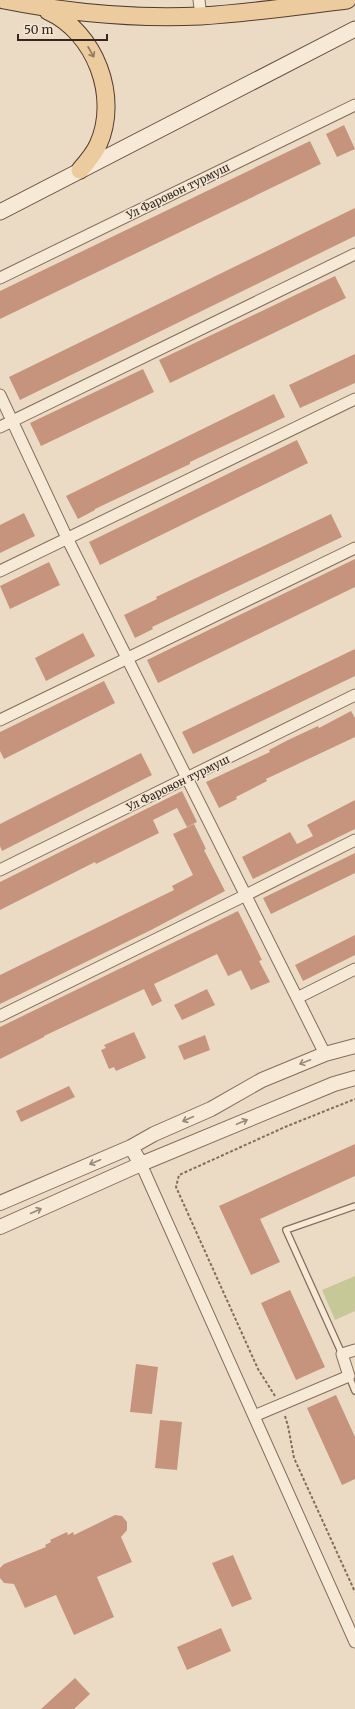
<svg xmlns="http://www.w3.org/2000/svg" width="355" height="1709" viewBox="0 0 355 1709" font-family="Merriweather,serif">
	<style>
		.green { fill: #c7c898 }
		.building { fill: #c6947c }
		.lines { fill: none; stroke-linecap: round; stroke-linejoin: round }
		.service-casing { stroke: #846d5b; stroke-width: 8 }
		.minor-casing { stroke: #846d5b; stroke-width: 13 }
		.tertiary-casing { stroke: #846d5b; stroke-width: 16 }
		.secondary-casing { stroke: #664f3f; stroke-width: 17 }
		.primary-casing { stroke: #523c2f; stroke-width: 19 }
		.path { stroke: #846d5b; stroke-width: 2; stroke-dasharray: 3 2; stroke-linecap: butt }
		.service { stroke: #f6ead6; stroke-width: 5.5 }
		.minor { stroke: #f6ead6; stroke-width: 11 }
		.tertiary { stroke: #f6ead6; stroke-width: 14 }
		.secondary { stroke: #f6ead6; stroke-width: 15 }
		.primary { stroke: #eccc9e; stroke-width: 17 }
		.oneway { stroke: #907a5e }
		.oneway2 { stroke: #96887a }
		.labels { text-anchor: middle; stroke-width: 3; stroke-linejoin: round; paint-order: stroke }
		.street-label { font-size: 11px; fill: #35271e; stroke: #f3e6d3 }
	</style>
	<rect width="100%" height="100%" fill="#ebdbc4"/>
	<!-- green -->
	<path class="green" d="M355,1276V1311L335,1320L322,1290Z"/>
	<!-- building -->
	<path class="building" d="M344,125L355,149L337,157L326,134Z
		M310,141L321,164L0,319V291Z
		M355,208V236L20,400L9,377Z
		M335,276L346,298L170,383L159,360Z
		M355,354V383L300,408L289,385Z
		M143,369L154,392L41,446L30,423Z
		M274,394L285,417L190,462V464L95,509V510L78,519L66,496Z
		M297,440L308,463L100,565L89,542Z
		M24,513L35,536L0,553V525Z
		M331,514L342,537L152,627L153,629L135,638L124,615L157,599L156,597Z
		M355,559V587L158,683L147,660Z
		M49,562L60,585L10,609L0,586Z
		M83,633L95,656L46,681L35,658Z
		M355,649V676L193,754L182,732Z
		M104,681L115,703L4,759L0,751V732Z
		M351,711L355,718V737L266,779L267,781L236,797L237,799L219,808L206,782L270,752L269,750L286,741L318,726L319,728Z
		M141,753L152,775L2,851L0,846V824Z
		M182,791L197,822L187,827L177,808L153,820L159,833L96,864L95,862L0,910V882Z
		M355,800V829L253,879L242,857L290,832L297,844L313,836L307,825Z
		M194,824L206,849L204,850L225,891L151,930L0,1004V975L174,890L172,886L193,875L173,834Z
		M355,853V873L271,914L263,898Z
		M238,911L262,960L259,961L270,982L251,990L241,970L228,976L217,954L154,984L162,1001L152,1006L144,989L44,1036V1037L0,1059V1027Z
		M355,935V955L303,981L295,965Z
		M207,989L215,1005L182,1020L174,1005Z
		M134,1032L146,1058L116,1071L114,1067L109,1069L101,1050L106,1048L104,1045Z
		M205,1035L210,1050L184,1060L178,1046Z
		M69,1086L75,1097L21,1122L16,1111Z
		M355,1144V1176L260,1219L280,1262L251,1275L219,1206Z
		M290,1290L325,1367L296,1380L261,1303Z
		M136,1364L158,1367L152,1414L130,1412Z
		M336,1395L355,1437V1479L342,1485L307,1408Z
		M160,1420L182,1422L177,1470L155,1468Z
		M115,1515L122,1516L127,1522V1530L121,1537L132,1562L97,1577L114,1617L74,1635L56,1595L25,1608L14,1584L4,1583L0,1578V1568L4,1564L46,1547L45,1545L51,1542L50,1540L67,1532L68,1535L73,1532L74,1535Z
		M233,1555L252,1599L232,1607L212,1563Z
		M221,1628L231,1651L187,1670L177,1647Z
		M75,1678L90,1694L74,1709H41Z"/>
	<g class="lines">
		<!-- service casing -->
		<g class="service-casing">
			<path id="service" d="M342,1354L286,1230L355,1206
				M349,1376L355,1391"/>
		</g>
		<!-- minor casing -->
		<g class="minor-casing">
			<path id="minor" d="M199,0L201,16
				M0,278L355,105
				M0,395L67,538L325,1054
				M0,427L355,254
				M0,571L355,399
				M0,720L355,548
				M0,870L355,695
				M297,998L355,969
				M0,1016L246,895L355,840
				M141,1164L355,1642
				M254,1416L349,1376L342,1354L355,1350"/>
		</g>
		<!-- tertiary casing -->
		<g class="tertiary-casing">
			<path id="tertiary" d="M141,1164L131,1147L154,1134L211,1109L262,1080L325,1054L355,1046
				M0,1203L131,1147
				M0,1227L141,1164L334,1084L355,1078"/>
		</g>
		<!-- secondary casing -->
		<g class="secondary-casing">
			<path id="secondary" d="M0,212L355,29"/>
		</g>
		<!-- primary casing -->
		<g class="primary-casing">
			<path id="primary" d="M4,0C69,13 135,19 201,16C249,13 298,6 347,0
				M48,11C95,32 120,97 98,145C94,154 87,162 80,170"/>
		</g>
		<!-- path -->
		<path class="path" d="M275,1396L258,1369L176,1187L179,1175L285,1127L355,1099
			M285,1416L288,1426L294,1458L355,1592"/>
		<!-- service -->
		<use href="#service" class="service"/>
		<!-- minor -->
		<use href="#minor" class="minor"/>
		<!-- tertiary -->
		<use href="#tertiary" class="tertiary"/>
		<!-- secondary -->
		<use href="#secondary" class="secondary"/>
		<!-- primary -->
		<use href="#primary" class="primary"/>
	</g>
	<!-- one-way arrows -->
	<defs><path id="oneway-shaft" d="M-6 0H5M1.5-3L5.5 0L1.5 3" fill="none" stroke-width="1.6" stroke-linecap="round" stroke-linejoin="round"/></defs>
	<use class="oneway" href="#oneway-shaft" transform="translate(91 52) rotate(61)"/>
	<g class="oneway2">
		<use href="#oneway-shaft" transform="translate(305 1062) rotate(158)"/>
		<use href="#oneway-shaft" transform="translate(188 1119) rotate(156)"/>
		<use href="#oneway-shaft" transform="translate(242 1122) rotate(-23)"/>
		<use href="#oneway-shaft" transform="translate(95 1162) rotate(157)"/>
		<use href="#oneway-shaft" transform="translate(36 1211) rotate(-24)"/>
	</g>
	<g class="labels">
		<!-- street labels -->
		<g class="street-label">
			<text transform="translate(178 191) rotate(-26)" y="4">Ул Фаровон турмуш</text>
			<text transform="translate(178 783) rotate(-26)" y="4">Ул Фаровон турмуш</text>
		</g>
	</g>
	<!-- scale -->
	<path d="M18 34v6h89v-6" fill="none" stroke="#35271e" stroke-width="2"/>
	<text x="24" y="34" font-size="12" fill="#35271e" stroke="#f3e6d3" stroke-width="3" paint-order="stroke">50 m</text>
</svg>
